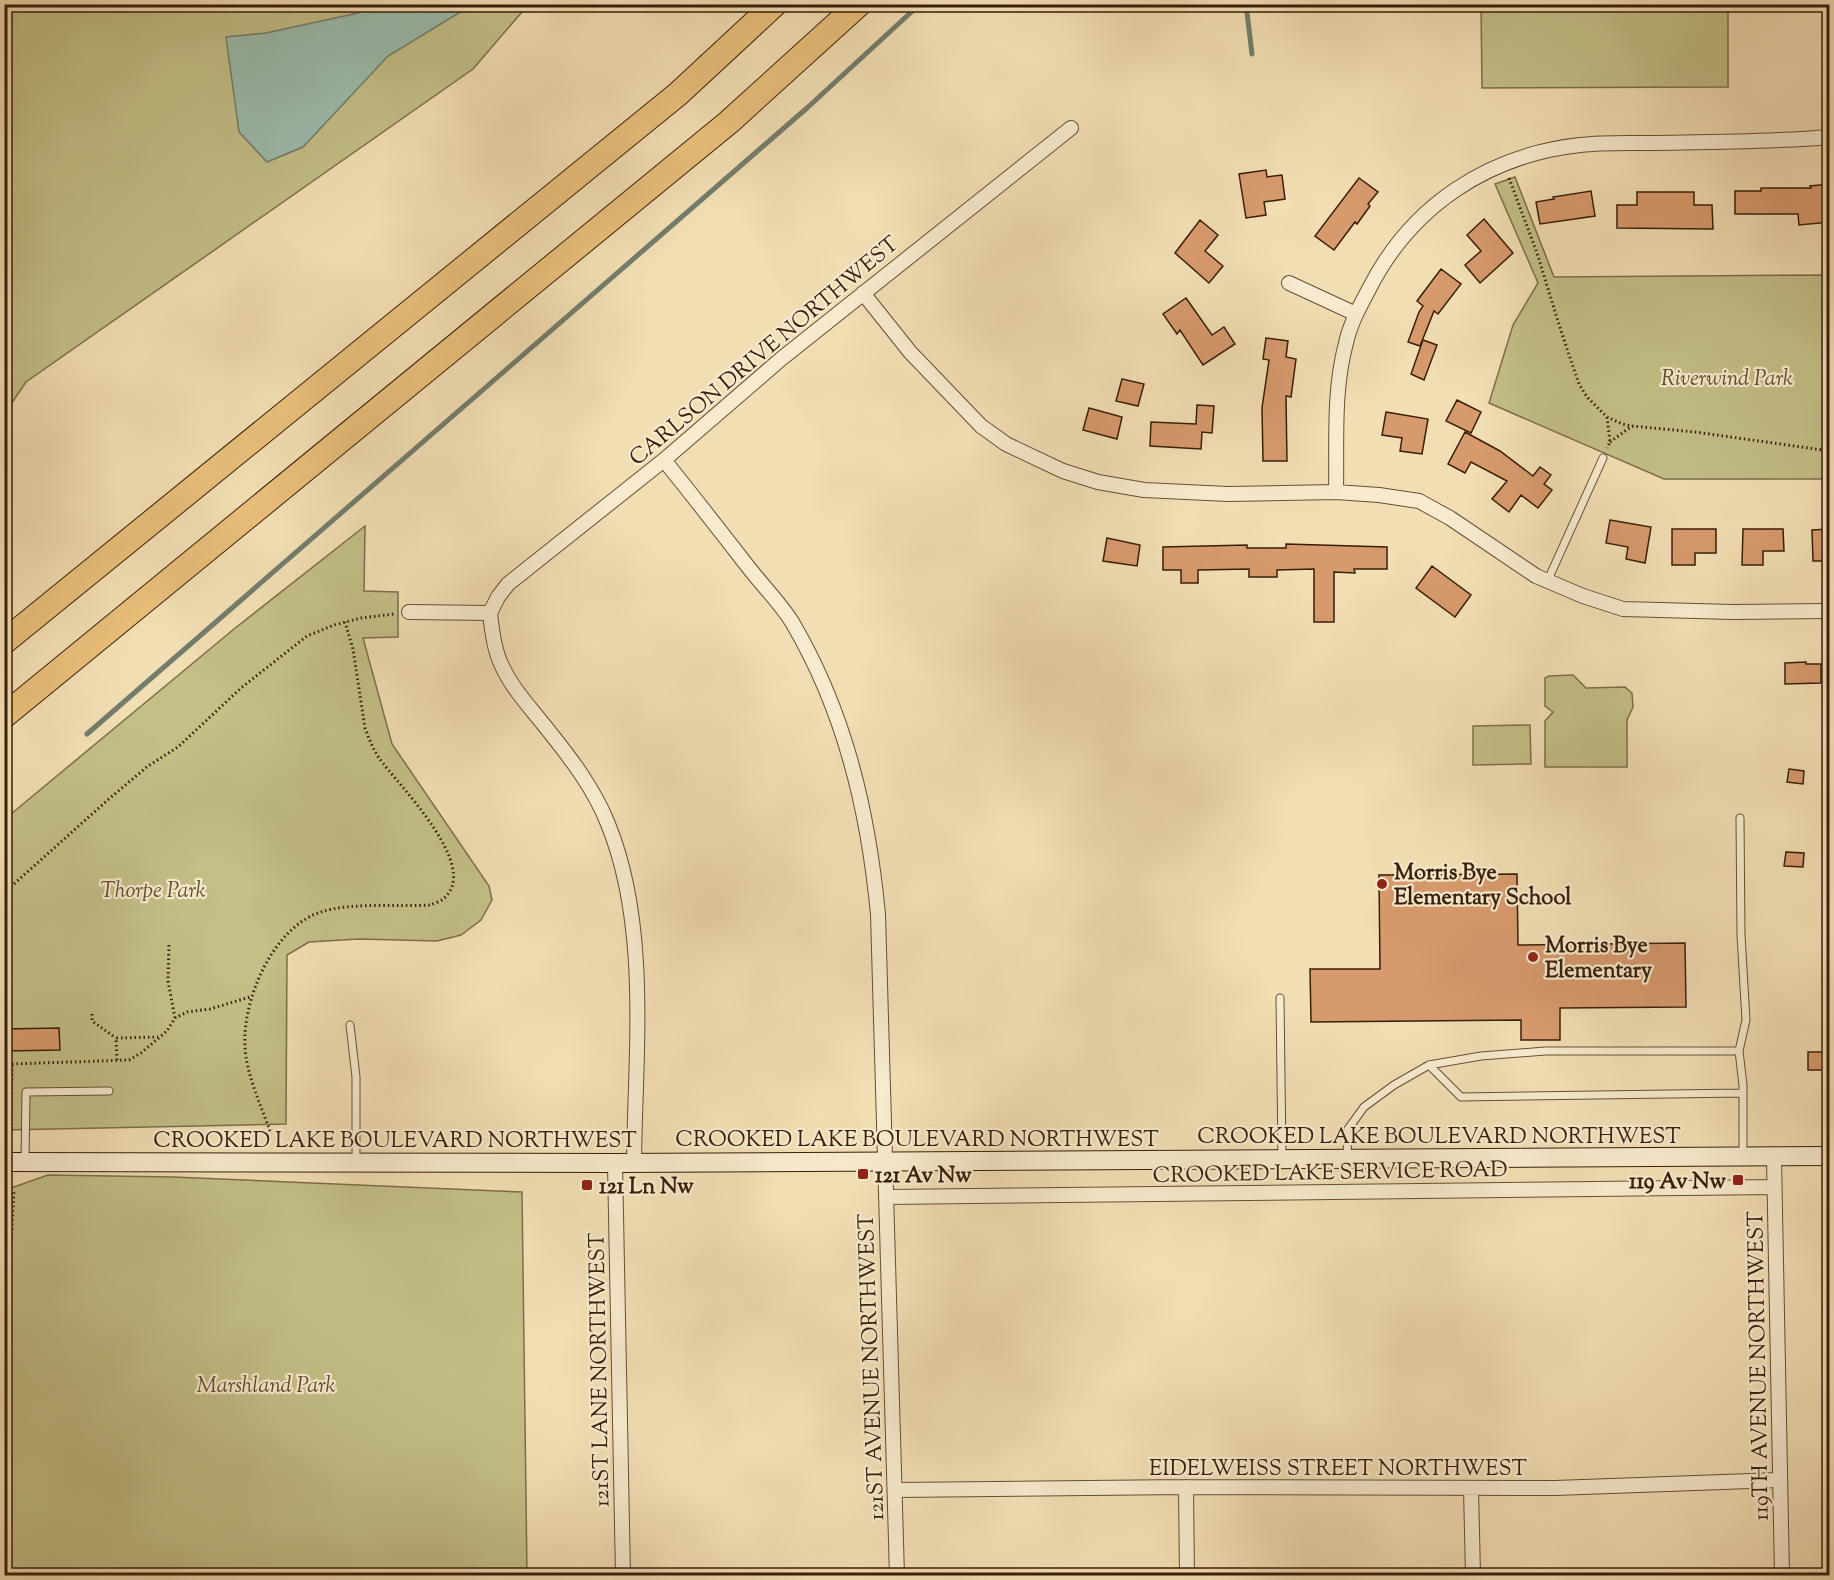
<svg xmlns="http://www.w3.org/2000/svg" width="1834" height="1580" viewBox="0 0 1834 1580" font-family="'Sorts Mill Goudy',serif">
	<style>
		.green { fill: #c3bf87; stroke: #7e6e49; stroke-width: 1.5 }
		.water { fill: #9bbcad; stroke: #737d6c; stroke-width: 1.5 }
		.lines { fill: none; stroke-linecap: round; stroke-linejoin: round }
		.stream { stroke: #737d6c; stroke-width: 5 }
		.building { fill: #d79a6d; stroke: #381e0b; stroke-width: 1.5 }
		.lane-casing { stroke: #664e35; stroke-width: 9 }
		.street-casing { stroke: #664e35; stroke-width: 16 }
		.secondary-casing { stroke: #381e0b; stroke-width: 20 }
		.highway-casing { stroke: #381e0b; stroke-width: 26 }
		.path { stroke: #381e0b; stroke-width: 3; stroke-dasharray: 1.5 3; stroke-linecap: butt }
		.lane { stroke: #f7eace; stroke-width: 7 }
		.street { stroke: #f7eace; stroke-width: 14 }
		.secondary { stroke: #f7eace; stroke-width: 18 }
		.highway { stroke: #e9bf7a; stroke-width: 24 }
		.poi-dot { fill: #8f2418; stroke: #f7eace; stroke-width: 2 }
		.labels { text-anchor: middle; stroke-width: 4.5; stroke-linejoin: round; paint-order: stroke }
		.street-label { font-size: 22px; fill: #381e0b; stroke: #f7eace }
		.park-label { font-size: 22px; font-style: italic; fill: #624e30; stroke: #f7eace }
		.poi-label { font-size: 22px; font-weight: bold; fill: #381e0b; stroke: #f7eace; text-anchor: start }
	</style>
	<rect width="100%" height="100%" fill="#f2deb3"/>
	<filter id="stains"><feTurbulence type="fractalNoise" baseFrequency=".00333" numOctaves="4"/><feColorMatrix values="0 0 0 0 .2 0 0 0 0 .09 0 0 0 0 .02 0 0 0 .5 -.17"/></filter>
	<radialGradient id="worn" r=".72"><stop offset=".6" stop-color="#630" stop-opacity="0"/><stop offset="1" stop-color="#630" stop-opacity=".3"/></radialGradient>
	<!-- green -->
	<path class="green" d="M5,5H528L473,69L26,382L5,413Z
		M1481,5H1728V87L1482,88Z
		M1515,177L1554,277L1829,275V479H1664L1489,403L1513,325L1538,283L1495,184Z
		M365,526L364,591L398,592V637L363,638L392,744L489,886L492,900L481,920L461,935L437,941L359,939L309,942L287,955L286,1124L5,1130V819L234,629Z
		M1573,675L1586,688L1625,687L1632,693L1633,707L1627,720V767H1545V721L1553,712L1545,706V678L1549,676Z
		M1530,725L1531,764L1473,765V726Z
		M48,1175L173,1177L522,1192L527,1575H5V1190Z"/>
	<!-- water -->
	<path class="water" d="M369,5H472L388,56L303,147L267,162L239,132L226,37L266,33L358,13Z"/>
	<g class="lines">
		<!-- stream -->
		<path class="stream" d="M1246,4L1252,54
			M87,734L807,108L920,4"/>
	</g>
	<!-- building -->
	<path class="building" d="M1266,170L1267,177L1282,175L1285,199L1264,202L1266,215L1246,218L1239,174Z
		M1359,178L1378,192L1368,204L1370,206L1357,224L1355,222L1334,250L1315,236Z
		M1830,184V222L1799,225L1798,214H1735V191H1761V188H1811L1810,186Z
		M1591,191L1595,216L1540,224L1536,202L1554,199L1553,197Z
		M1637,192H1694V205H1712L1713,229L1617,228V205H1637Z
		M1484,219L1513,253L1480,283L1465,265L1481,251L1467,235Z
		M1200,220L1218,235L1205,251L1223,266L1209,283L1175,253Z
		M1441,269L1461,284L1438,314L1434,311L1420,346L1408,342L1419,312L1423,306L1417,301Z
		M1186,298L1212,335L1224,327L1235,344L1203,365L1180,330L1177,334L1163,314Z
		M1266,338L1288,341L1286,357L1296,359L1291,397L1286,396L1287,461H1263L1262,408L1269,360L1263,359Z
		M1423,340L1437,345L1424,380L1411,374Z
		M1122,379L1144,384L1138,406L1116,401Z
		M1457,400L1481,412L1471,433L1446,421Z
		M1197,405L1214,406L1212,433L1202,432L1201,449L1150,446L1151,422L1196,424Z
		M1089,408L1122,417L1117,439L1083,430Z
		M1386,412L1428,419L1422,454L1400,451L1402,438L1382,435Z
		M1465,432L1500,451L1533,476L1540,467L1551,475L1544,484L1552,490L1538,508L1521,495L1509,512L1492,499L1507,481L1471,462L1465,473L1448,464Z
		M1610,520L1651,527L1645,563L1626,559L1628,547L1606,543Z
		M1672,529H1716V553H1695V565H1672Z
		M1743,529H1783L1784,551H1763V565H1742Z
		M1830,529V561H1813L1812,530Z
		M1107,538L1140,545L1137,566L1103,561Z
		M1286,544L1387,547V569H1354L1355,573L1334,572V622H1314V569L1277,570V577H1249V569L1198,570V583H1181V570H1163V547L1247,545V548H1286Z
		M1432,566L1471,595L1455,617L1416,588Z
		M1806,662V664H1821V683L1785,684V663Z
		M1789,769L1804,771L1803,784L1787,782Z
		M1786,852L1804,853L1803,867L1784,866Z
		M1517,874L1518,945L1685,943L1686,1007L1560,1008V1040H1521V1020L1311,1022L1310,969H1380L1379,875Z
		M59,1028L60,1050L4,1051V1029Z
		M1808,1052H1830V1070H1808Z"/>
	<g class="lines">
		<!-- lane casing -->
		<g class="lane-casing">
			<path id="lane" d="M1547,582L1603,458
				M1740,818L1741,935L1746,1020L1739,1051L1743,1085V1156
				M1280,998L1282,1157
				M350,1025L356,1077V1163
				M1429,1065L1461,1097L1743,1093
				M1347,1157L1348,1129L1364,1107L1394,1085L1429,1065L1481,1056L1545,1051H1739
				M25,1162L26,1092L109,1091"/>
		</g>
		<!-- street casing -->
		<g class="street-casing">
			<path id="street" d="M1289,283L1356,314
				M863,293L910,352L981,426L1006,444L1063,471L1098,482L1144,490L1228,494L1336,492L1379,495L1419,501L1450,518L1536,576L1583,596L1623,609L1733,612L1830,611
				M664,460C693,496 721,532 749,568C763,586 780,603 792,622C845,712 868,810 878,914L897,1576
				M1336,492C1337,443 1333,391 1346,343C1350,324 1360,306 1369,289C1411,206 1488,155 1580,145C1604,142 1629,143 1653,143C1712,142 1771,142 1830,137
				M409,612L490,613
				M490,613L498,597L508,584L664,460L781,359L1071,128
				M490,613C492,630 494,650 502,666C512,688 529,706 544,725C569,756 594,788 608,824C650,927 635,1054 634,1163
				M1774,1157L1782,1576
				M615,1163L623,1576
				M887,1197L1774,1187
				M1186,1487L1187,1576
				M1471,1488L1473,1576
				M896,1490L1186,1487L1555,1488L1779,1480"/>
		</g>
		<!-- secondary casing -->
		<g class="secondary-casing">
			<path id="secondary" d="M4,1162L615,1163L1830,1156"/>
		</g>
		<!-- highway casing -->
		<g class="highway-casing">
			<path id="highway" d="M4,642L678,94L775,4
				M4,716L729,122L859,4"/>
		</g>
		<!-- path -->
		<path class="path" d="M1509,178L1537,253L1561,331L1579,384L1587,397L1607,417L1622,424L1632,426L1695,432L1830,451
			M1607,417L1610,442L1607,448
			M1610,442L1632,426
			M4,893L110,798L148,766L178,747L241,688L307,636L334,625L361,618L394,614
			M169,945L168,981L175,1018
			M92,1014V1021L116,1038
			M117,1060L116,1038L158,1037
			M4,1064H12L11,1135
			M12,1064L129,1060L141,1053L167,1031L175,1018L187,1012L210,1009L250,997
			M4,1105L11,1119
			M270,1131C261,1106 246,1073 245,1047C242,1000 273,927 321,912C350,902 399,907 431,905C434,903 440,902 443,899C483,867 397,784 379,758C373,749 369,739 365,728L353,649L345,622
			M4,1369L14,1190"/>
		<!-- lane -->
		<use href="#lane" class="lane"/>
		<!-- street -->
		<use href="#street" class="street"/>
		<!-- secondary -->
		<use href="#secondary" class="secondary"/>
		<!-- highway -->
		<use href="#highway" class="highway"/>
	</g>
	<!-- markers -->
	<g class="poi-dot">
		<circle cx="1382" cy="884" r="6"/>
		<circle cx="1533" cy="957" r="6"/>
		<rect x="857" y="1168" width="12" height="12" rx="3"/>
		<rect x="1732" y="1174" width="12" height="12" rx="3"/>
		<rect x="581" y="1179" width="12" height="12" rx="3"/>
	</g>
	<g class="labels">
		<!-- street labels -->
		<g class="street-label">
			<text transform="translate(763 350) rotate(-40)" y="8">CARLSON DRIVE NORTHWEST</text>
			<text x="1439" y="1143">CROOKED LAKE BOULEVARD NORTHWEST</text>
			<text x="917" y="1146">CROOKED LAKE BOULEVARD NORTHWEST</text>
			<text x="395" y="1147">CROOKED LAKE BOULEVARD NORTHWEST</text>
			<text transform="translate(1330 1171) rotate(-1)" y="8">CROOKED LAKE SERVICE ROAD</text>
			<text transform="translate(1757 1366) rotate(-91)" y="8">119TH AVENUE NORTHWEST</text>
			<text transform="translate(870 1367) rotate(-92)" y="8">121ST AVENUE NORTHWEST</text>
			<text transform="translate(598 1370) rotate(-91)" y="8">121ST LANE NORTHWEST</text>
			<text x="1338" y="1475">EIDELWEISS STREET NORTHWEST</text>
		</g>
		<!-- park labels -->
		<g class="park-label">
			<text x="1727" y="385">Riverwind Park</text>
			<text x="153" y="897">Thorpe Park</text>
			<text x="266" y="1392">Marshland Park</text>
		</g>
		<!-- poi labels -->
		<g class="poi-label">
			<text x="1394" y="879">Morris Bye<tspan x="1394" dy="25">Elementary School</tspan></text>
			<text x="1545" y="952">Morris Bye<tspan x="1545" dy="25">Elementary</tspan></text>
			<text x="875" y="1182">121 Av Nw</text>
			<text x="1726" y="1188" text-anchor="end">119 Av Nw</text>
			<text x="599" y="1193">121 Ln Nw</text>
		</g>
	</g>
	<!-- margin -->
	<rect width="1834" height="1580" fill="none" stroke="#f2deb3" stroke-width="24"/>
	<rect x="6" y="6" width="1822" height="1568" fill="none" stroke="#381e0b" stroke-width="3"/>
	<rect x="12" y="12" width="1810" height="1556" fill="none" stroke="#381e0b" stroke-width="1.5"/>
	<rect width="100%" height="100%" filter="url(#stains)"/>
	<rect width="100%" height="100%" fill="url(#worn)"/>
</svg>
